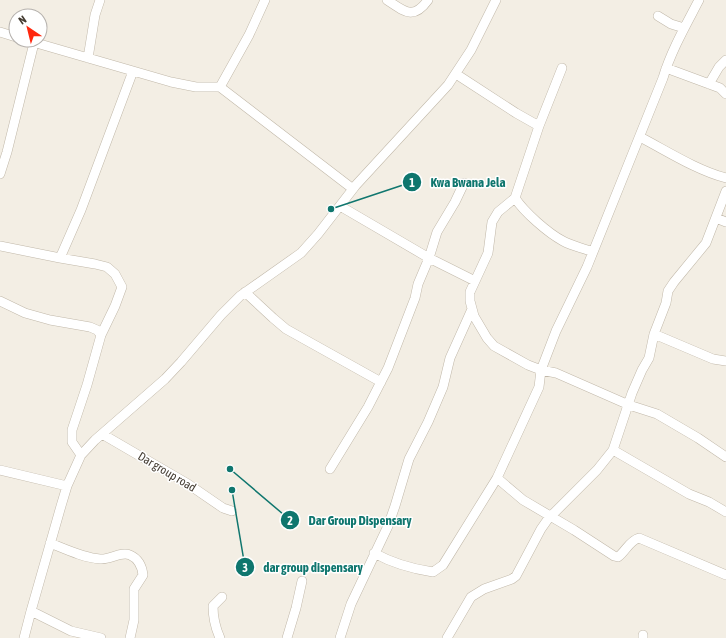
<svg xmlns="http://www.w3.org/2000/svg" width="726" height="638" viewBox="0 0 726 638" font-family="'Asap Condensed',sans-serif">
	<style>
		.lines { fill: none; stroke-linecap: round; stroke-linejoin: round }
		.minor-casing { stroke: #c1b8a9; stroke-width: 10 }
		.minor { stroke: #fff; stroke-width: 9 }
		.labels { text-anchor: middle; stroke-width: 3; stroke-linejoin: round; paint-order: stroke }
		.street-label { font-size: 12px; fill: #453d33; stroke: #fff }
		.leader { fill: none; stroke: #0f766e; stroke-width: 1.5 }
		.callout-dot { fill: #0f766e; stroke: #fff; stroke-width: 1.5 }
		.mark-label { font-size: 12px; text-anchor: middle; font-weight: bold; fill: #fff }
		.callout-label { font-size: 13px; text-anchor: middle; font-weight: bold; fill: #0f766e; stroke: #fff; stroke-width: 3; stroke-linejoin: round; paint-order: stroke }
	</style>
	<rect width="100%" height="100%" fill="#f3eee4"/>
	<g class="lines">
		<!-- minor casing -->
		<g class="minor-casing">
			<path id="minor" d="M387,0C404,11 413,21 428,0
				M658,16L671,24L684,28
				M0,32L16,37
				M26,40L171,82L196,87H220L353,189
				M88,58L95,15L100,0
				M562,68L539,126L515,198C524,212 548,233 563,241C572,246 583,248 593,252
				M666,68L720,88L726,94
				M456,74L516,113L539,126
				M709,84L719,67L726,60
				M220,87L249,35L265,0
				M640,137C667,151 696,170 726,178
				M0,174L7,152L34,43
				M515,198L498,212L492,222L488,253L470,292V301L474,316L487,338L494,346L528,365L541,370L556,373L629,405L657,414L698,438L726,457
				M340,206L429,258L475,281
				M716,218L726,222
				M0,246L60,258L95,264L107,267L115,274L122,287L115,306L101,335
				M60,258L81,210L133,71
				M245,292L273,318L286,329L381,382
				M0,301L25,313L50,320L90,327L97,330L101,335L87,385L72,430V442L81,455
				M654,334L713,359L726,361
				M102,434L188,484L223,508L232,511
				M613,450L689,494L709,502L726,512
				M330,469L368,407L388,368L415,298L418,284L429,258L437,232L455,202L464,183
				M0,470L67,486
				M497,478L523,500L574,530L614,556L618,557C626,551 629,541 639,538L726,575
				M50,543C65,549 84,558 100,559C110,560 121,551 130,555C139,559 142,566 143,575L134,589V620L130,638
				M374,553C392,563 413,569 433,572L443,565L497,478L539,387L541,370L556,331L587,267L663,78C671,51 686,25 699,0
				M31,611L71,631L101,638
				M24,638L31,611L61,506L67,486L81,455L95,440L165,379L181,362L221,315L240,296L301,253L318,234L356,185L448,85L471,50L496,0
				M220,638C215,627 213,618 213,606L222,597
				M287,638L296,608L302,581
				M340,638L351,604L388,526L395,506L409,459L428,422L443,387L450,358L472,309
				M447,638L471,597L484,589L512,579L516,576L541,529L548,519L597,470L613,450L632,393L642,370L649,358L654,334L666,303L668,291L674,282L706,243L726,191
				M643,638V635"/>
		</g>
		<!-- minor -->
		<use href="#minor" class="minor"/>
	</g>
	<g class="labels">
		<!-- street labels -->
		<g class="street-label">
			<text transform="translate(167 472) rotate(31)" y="4">Dar group road</text>
		</g>
	</g>
	<!-- callouts -->
	<path class="leader" d="M331 209L412 182M230 469L290 520M232 490L245 567"/>
	<g class="callout-dot">
		<circle cx="331" cy="209" r="4"/>
		<circle cx="230" cy="469" r="4"/>
		<circle cx="232" cy="490" r="4"/>
		<circle cx="412" cy="182" r="10"/>
		<circle cx="290" cy="520" r="10"/>
		<circle cx="245" cy="567" r="10"/>
	</g>
	<g class="mark-label">
		<text x="412" y="187">1</text>
		<text x="290" y="525">2</text>
		<text x="245" y="572">3</text>
	</g>
	<g class="callout-label">
		<text x="468" y="187">Kwa Bwana Jela</text>
		<text x="360" y="525">Dar Group Dispensary</text>
		<text x="313" y="572">dar group dispensary</text>
	</g>
	<!-- north arrow -->
	<g transform="translate(28 28) rotate(325)"><circle r="19" fill="#ffffff" stroke="#b5b1ad"/>
	<path d="M0-3L7 15L0 10L-7 15Z" fill="#ff280e"/>
	<text y="-6" font-size="11" font-weight="bold" text-anchor="middle" fill="#453d33">N</text>
	</g>
</svg>
